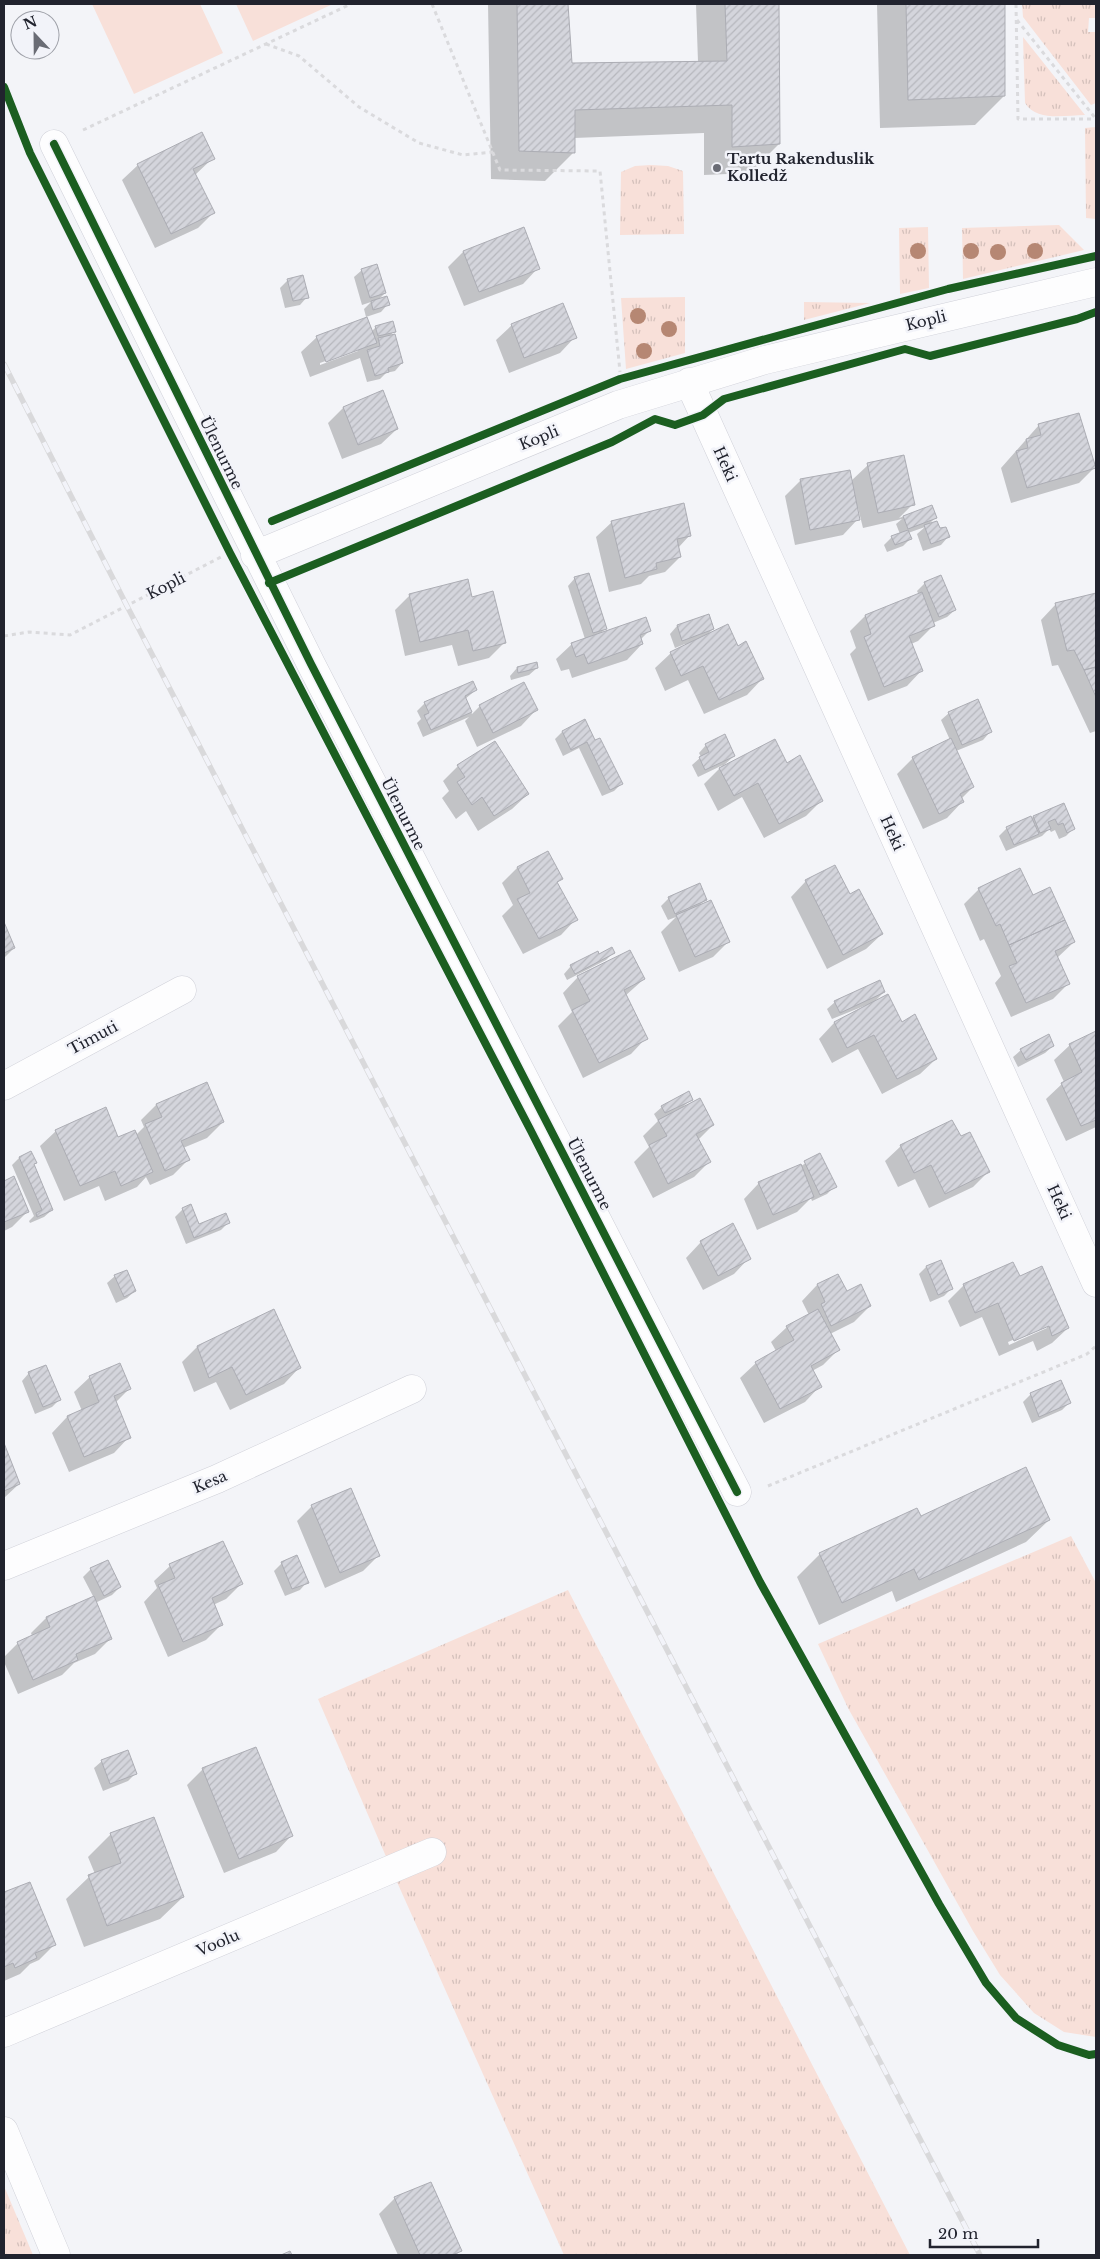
<svg xmlns="http://www.w3.org/2000/svg" width="1100" height="2259" viewBox="0 0 1100 2259" font-family="'Libre Baskerville',serif">
	<style>
		.grass { fill: url(#grass-tufts) }
		.park { fill: #f8e0d9 }
		.shadow { fill: #0003; fill-rule: evenodd }
		.building { fill: url(#building-hatch); stroke: #acadb4 }
		.lines { fill: none; stroke-linecap: round; stroke-linejoin: round }
		.minor-casing { stroke: #d0d1d9; stroke-width: 29 }
		.path { stroke: #dadadd; stroke-width: 3; stroke-dasharray: 4 4; stroke-linecap: butt }
		.minor { stroke: #fdfdfe; stroke-width: 28 }
		.rail-casing { stroke: #d9d9db; stroke-width: 5.5 }
		.rail { stroke: #f2f3f9; stroke-width: 4; stroke-dasharray: 11; stroke-linecap: butt }
		.cycleway-casing { stroke: #f2f3f9; stroke-width: 11 }
		.cycleway { stroke: #1b5e20; stroke-width: 8 }
		.tree { fill: #b68773 }
		.poi-dot { fill: #6a6c75; stroke: #f2f3f9; stroke-width: 2 }
		.labels { text-anchor: middle; stroke-width: 5; stroke-linejoin: round; paint-order: stroke }
		.poi-label { font-size: 15px; font-weight: bold; fill: #21232e; stroke: #f2f3f9; text-anchor: start }
		.street-label { font-size: 15px; fill: #21232e; stroke: #f2f3f9 }
	</style>
	<defs>
		<pattern id="grass-tufts" width="24" height="20" patternUnits="userSpaceOnUse" patternTransform="scale(1.25)"><rect width="24" height="20" fill="#f8e0d9"/><path d="M3 7l-1-3M5 7V3M7 7l1-3M15 17l-1-3M17 17v-4M19 17l1-3" fill="none" stroke="#d4c0bb"/></pattern>
		<pattern id="building-hatch" width="6" height="6" patternUnits="userSpaceOnUse" patternTransform="scale(1.25)"><rect width="6" height="6" fill="#d4d5dc"/><path d="M-1 1l2-2M0 6l6-6M5 7l2-2" fill="none" stroke="#b6b7bd"/></pattern>
	</defs>
	<rect width="100%" height="100%" fill="#f3f4f8"/>
	<!-- grass -->
	<path class="grass" d="M1022,4H1095V18H1089L1088,32H1095L1096,103L1091,105L1023,17Z
		M1023,37L1085,115C1065,115 1037,122 1025,103Z
		M1096,127V219L1086,218L1085,128Z
		M651,165L668,166L683,171L684,234L620,235L621,172L635,166Z
		M1059,225L1084,250L963,279L962,228Z
		M928,227L929,288L900,294L899,228Z
		M685,297V353L626,369L621,298Z
		M804,302L870,303L804,320Z
		M1071,1536L1096,1583V2037L1064,2032L1034,2013L1000,1975L973,1931L848,1708L818,1644Z
		M568,1590L910,2255H564L397,1882L318,1699Z
		M4,2186L33,2255H4Z"/>
	<!-- park -->
	<path class="park" d="M92,4H200L223,53L134,94Z
		M236,4H333L253,41Z"/>
	<!-- shadow -->
	<path class="shadow" d="M488,4H567L570,64L698,62L696,4H778L779,144L750,173L704,175V133L574,138V152L545,181L491,179Z
		M877,4H1004V96L975,125L880,128Z
		M213,158L195,175L213,213L198,228L155,248L122,180L138,165Z
		M463,252L538,268L523,284L464,306L448,267Z
		M362,270L385,293L378,300L388,304L381,312L366,317L364,309L371,302L362,305L354,277Z
		M288,280L307,297L300,305L285,308L280,288Z
		M512,325L575,337L560,353L509,373L496,340Z
		M376,327L394,331L389,337L402,363L395,371L386,373L380,379L367,382L360,358L310,377L301,352L317,337L371,332ZM358,349V351L320,365V363Z
		M382,392L397,429L381,444L342,459L328,423L343,408Z
		M1039,425L1094,468L1079,483L1011,503L1001,468Z
		M868,465L913,504L899,518L931,507L935,518L928,525L948,537L941,545L923,551L917,534L925,527L908,533L910,539L903,546L887,552L884,545L892,537L900,534L896,524L902,519L863,528L858,508H856L858,519L843,535L795,545L785,496L801,480L851,481Z
		M612,522L690,535L678,548L680,557L665,572L649,576L641,584L609,592L596,537Z
		M575,578L605,629L600,634L649,631L640,640L642,644L627,660L572,678L569,669L561,671L556,659L572,644L585,639L568,586Z
		M925,583L955,610L947,617L933,623L934,625L918,641L911,644L922,670L907,686L868,701L850,654L856,648L850,631L865,616L919,595L917,591Z
		M1096,594V731L1090,733L1058,665L1052,666L1041,620L1056,604Z
		M410,595L471,598L505,642L489,658L458,666L452,645L405,656L395,610Z
		M708,615L713,629L706,636L737,647L762,679L747,695L704,714L688,680L665,691L655,668L671,653L686,646L685,644L675,648L670,634L677,626Z
		M517,668H537L529,675L511,680L510,676Z
		M476,690L465,699L472,714L480,706L536,710L521,726L477,747L465,721L469,717L423,737L417,723L421,719L417,711L425,703Z
		M949,713L990,732L983,740L956,751L973,787L961,799L962,802L947,818L923,829L897,774L913,758L950,740L941,720Z
		M562,732L595,741L621,784L614,791L602,796L579,748L563,756L555,739Z
		M706,745L734,756L723,766L787,765L822,800L806,816L764,838L742,797L718,811L704,784L723,765L698,777L692,765L701,757L699,753Z
		M458,766L528,794L512,809L478,831L466,811L456,819L442,798L449,791L443,781Z
		M1064,804L1074,828L1066,836L1059,839L1055,830L1051,832L1049,829L1042,836L1006,851L999,836L1007,828Z
		M517,868L562,878L557,883L576,919L561,935L523,954L502,916L513,905L502,883Z
		M806,881L849,896L882,934L866,949L827,969L791,897Z
		M979,889L1032,897L1074,942L1057,958L1069,983L1053,999L1011,1017L995,983L1001,976L984,939L980,941L964,904Z
		M669,898L706,899L698,907L728,942L713,957L679,972L661,932L676,917L668,920L661,906Z
		M4,925L14,948L4,958Z
		M613,953L606,960L567,980L564,974L571,966L598,955Z
		M578,977L644,979L625,996L646,1038L631,1054L583,1078L558,1026L572,1012L563,993Z
		M884,992L874,1002L832,1019L827,1009L835,1002Z
		M887,996L902,1024L936,1059L920,1074L882,1094L858,1049L832,1063L819,1039L834,1023Z
		M1096,1032V1127L1066,1141L1046,1099L1064,1082L1054,1060L1070,1045Z
		M1053,1046L1045,1053L1018,1067L1013,1057L1021,1050Z
		M206,1083L223,1122L207,1138L183,1148L188,1160L173,1175L150,1185L146,1177L137,1187L105,1201L99,1186L64,1201L40,1146L56,1131L118,1138L136,1135L144,1127L141,1120L156,1105Z
		M691,1099L683,1107L713,1125L698,1140L709,1162L694,1177L653,1198L634,1162L649,1147L643,1136L658,1121L654,1114L662,1107Z
		M960,1138L988,1172L973,1187L929,1208L915,1179L898,1187L885,1161L901,1146Z
		M819,1155L835,1186L827,1194L812,1201L811,1198L797,1212L757,1230L744,1199L759,1183L801,1166Z
		M19,1158L35,1163L33,1165L52,1210L44,1217L30,1223L29,1221L34,1216L12,1165Z
		M13,1178L27,1212L12,1227L4,1231V1182Z
		M191,1206L199,1225L229,1222L221,1230L186,1244L175,1217L183,1209Z
		M701,1242L749,1258L734,1274L703,1290L686,1258Z
		M940,1261L952,1288L944,1296L930,1302L919,1274L926,1267Z
		M115,1276L135,1291L127,1298L116,1303L107,1283Z
		M838,1276L846,1293L870,1306L854,1322L830,1334L838,1350L823,1365L812,1371L820,1386L805,1402L764,1423L740,1378L756,1363L776,1351L771,1342L787,1327L809,1315L802,1301L817,1285Z
		M1020,1277L1068,1328L1052,1343L1037,1351L1033,1341L999,1356L982,1317L960,1327L948,1301L964,1285ZM1047,1325V1328L1009,1345L1008,1342Z
		M197,1347L299,1368L284,1384L230,1410L216,1382L194,1392L182,1362Z
		M29,1373L59,1400L52,1407L35,1414L22,1381Z
		M90,1377L130,1388L115,1403L129,1437L114,1453L69,1472L52,1433L67,1417L82,1411L74,1392Z
		M1031,1394L1069,1403L1062,1410L1032,1423L1023,1402Z
		M4,1447L19,1484L4,1498Z
		M312,1506L378,1556L363,1571L325,1588L297,1521Z
		M921,1517L1049,1520L1026,1542L896,1602L892,1591L819,1625L797,1577L820,1554Z
		M223,1542L241,1584L226,1599L213,1605L222,1624L206,1640L168,1657L144,1602L157,1588L154,1581L170,1566Z
		M282,1563L307,1582L300,1590L285,1596L274,1571Z
		M91,1569L120,1587L112,1595L95,1603L111,1638L95,1654L74,1663L62,1675L18,1694L4,1662V1657L18,1643L32,1636L31,1633L46,1618L94,1598L83,1577Z
		M102,1761L135,1774L128,1781L103,1791L94,1768Z
		M203,1769L291,1836L276,1852L224,1873L187,1785Z
		M111,1834L183,1897L160,1919L84,1947L66,1899L89,1877L95,1874L88,1857Z
		M29,1883L54,1945L39,1960L30,1964L20,1974L4,1981V1894Z
		M395,2198L461,2250L456,2255H398L379,2214Z"/>
	<!-- building -->
	<path class="building" d="M517,4H568L572,63L727,61L725,4H779L780,144L732,147V105L575,110V153L519,151Z
		M906,4H1005V96L908,100Z
		M202,132L215,159L193,169L215,213L171,234L137,164Z
		M524,227L540,269L479,292L463,251Z
		M377,264L386,293L370,298L361,269Z
		M303,275L309,298L293,301L287,279Z
		M387,296L390,305L373,310L371,301Z
		M563,303L577,338L524,358L511,324Z
		M367,317L377,343L326,362L316,336Z
		M393,321L396,332L378,336L375,326Z
		M395,334L403,363L388,368L389,372L375,376L367,350L380,346L378,338Z
		M383,390L398,429L358,445L343,407Z
		M1079,413L1096,468L1027,488L1016,451L1028,448L1026,439L1041,435L1038,424Z
		M904,455L915,505L878,513L867,463Z
		M850,470L860,520L810,530L800,479Z
		M684,503L691,536L677,539L681,557L656,563L657,569L625,578L611,521Z
		M932,505L937,518L908,529L903,516Z
		M937,521L940,528L946,527L950,537L931,544L924,525Z
		M908,530L912,539L895,545L891,536Z
		M589,573L607,629L593,633L574,577Z
		M941,575L956,610L939,617L924,582Z
		M468,579L472,597L493,591L506,643L473,651L468,630L420,642L409,594Z
		M922,592L935,626L909,636L923,671L884,687L864,637L871,634L865,615Z
		M1096,593V667L1084,670L1074,650L1067,651L1055,603Z
		M709,614L714,629L682,641L677,625Z
		M646,617L651,631L640,635L643,644L588,664L584,654L576,657L571,643Z
		M728,624L738,646L746,641L764,679L719,700L703,666L681,676L670,652Z
		M537,662L538,668L518,673L517,667Z
		M1096,667V697L1084,670Z
		M473,681L477,690L465,696L472,712L431,730L424,715L429,713L424,702Z
		M524,682L538,710L493,733L479,705Z
		M978,699L992,732L962,745L948,712Z
		M585,719L595,740L600,738L623,784L610,790L587,742L571,750L562,731Z
		M725,734L735,756L705,770L699,757L709,752L705,744Z
		M951,738L974,787L960,794L964,802L939,814L912,757Z
		M775,739L787,763L800,755L823,801L779,824L758,783L734,796L719,768Z
		M495,741L529,794L494,816L482,797L472,805L457,782L465,777L457,765Z
		M1064,803L1075,829L1067,833L1063,823L1058,825L1055,819L1048,822L1051,829L1040,833L1033,816Z
		M1031,816L1039,834L1014,845L1006,827Z
		M548,851L563,879L557,882L578,920L539,939L517,899L530,893L517,867Z
		M835,865L850,894L859,889L883,934L843,955L805,880Z
		M1020,868L1033,895L1050,887L1065,920L1009,945L1000,924L996,926L978,888Z
		M700,883L707,900L675,914L668,897Z
		M711,900L730,942L695,957L676,915Z
		M1065,920L1075,942L1055,951L1070,984L1026,1003L1009,966L1017,963L1009,945Z
		M4,922L15,948L4,953Z
		M612,947L615,953L575,974L570,965L598,951L599,954Z
		M630,950L645,979L624,990L648,1039L599,1063L572,1010L590,1001L577,976Z
		M880,980L885,992L840,1013L834,1001Z
		M888,994L902,1022L915,1014L937,1059L897,1079L874,1035L847,1048L834,1022Z
		M1096,1031V1120L1081,1126L1061,1083L1082,1072L1069,1044Z
		M1049,1034L1054,1046L1026,1060L1020,1049Z
		M207,1082L224,1122L181,1141L190,1160L165,1171L145,1124L162,1117L156,1104Z
		M689,1091L693,1100L665,1113L661,1106Z
		M700,1098L714,1125L696,1134L711,1162L668,1184L649,1145L667,1136L658,1120Z
		M106,1107L118,1137L135,1130L153,1172L121,1186L115,1171L80,1186L55,1130Z
		M952,1120L961,1136L970,1132L990,1172L945,1194L931,1165L914,1173L900,1145Z
		M31,1151L37,1163L34,1164L53,1210L37,1217L36,1213L42,1210L19,1157Z
		M820,1153L837,1187L820,1195L804,1161Z
		M801,1164L814,1197L773,1215L758,1182Z
		M14,1176L29,1212L4,1222V1181Z
		M191,1204L199,1224L226,1213L230,1223L194,1238L182,1208Z
		M733,1223L751,1259L718,1276L700,1241Z
		M941,1260L953,1289L938,1295L926,1266Z
		M1013,1262L1020,1276L1042,1266L1069,1328L1052,1336L1049,1326L1014,1341L998,1303L975,1313L963,1284Z
		M127,1270L136,1291L124,1297L114,1275Z
		M838,1274L847,1291L861,1284L871,1306L831,1326L821,1304L825,1302L817,1284Z
		M274,1309L301,1368L246,1395L232,1367L209,1378L197,1346Z
		M818,1309L840,1350L811,1366L822,1387L780,1409L755,1362L794,1340L786,1326Z
		M120,1363L131,1389L114,1396L131,1438L84,1457L67,1416L99,1402L89,1376Z
		M46,1365L61,1400L43,1407L28,1372Z
		M1061,1380L1071,1403L1039,1417L1030,1393Z
		M4,1443L20,1484L4,1491Z
		M1026,1467L1050,1520L919,1580L914,1569L842,1603L819,1553L917,1508L921,1516Z
		M351,1488L380,1556L340,1573L311,1505Z
		M223,1541L243,1584L212,1598L223,1625L183,1642L158,1585L175,1578L169,1564Z
		M297,1555L309,1583L292,1589L281,1562Z
		M108,1560L121,1587L104,1596L90,1568Z
		M94,1596L112,1639L76,1654L78,1660L33,1680L17,1642L50,1627L46,1617Z
		M256,1747L293,1836L239,1859L202,1768Z
		M128,1750L137,1774L110,1784L101,1760Z
		M154,1817L184,1897L107,1926L88,1875L121,1863L110,1833Z
		M30,1882L56,1945L35,1953L37,1958L15,1968L13,1963L4,1967V1892Z
		M431,2182L462,2251L452,2255H420L394,2197Z
		M290,2251L292,2255H281Z"/>
	<g class="lines">
		<!-- minor casing -->
		<g class="minor-casing">
			<path id="minor" d="M54,144L311,664L737,1492
				M689,382L1096,1283
				M255,555L618,405L765,360L1096,282
				M4,1086L182,990
				M4,1566L217,1479L412,1389
				M4,2033L432,1852
				M4,2131L56,2255"/>
		</g>
		<!-- path -->
		<path class="path" d="M432,4L500,170L600,171L620,372
			M1016,4L1018,119H1096
			M1017,20L1096,119
			M266,44L299,56L359,107L419,143L463,155L493,152
			M83,130L351,4
			M4,636L29,632L70,635L221,557
			M768,1486L1087,1354L1096,1346"/>
		<!-- minor -->
		<use href="#minor" class="minor"/>
		<!-- rail casing -->
		<g class="rail-casing">
			<path id="rail" d="M4,364L127,606L980,2255"/>
		</g>
		<!-- rail -->
		<use href="#rail" class="rail"/>
		<!-- cycleway casing -->
		<g class="cycleway-casing">
			<path id="cycleway" d="M4,87L30,153L230,553L531,1131L760,1582L939,1904L986,1983L1016,2018L1058,2045L1089,2055L1096,2054
				M54,144L311,664L737,1492
				M272,521L620,379L948,289L1096,256
				M269,583L612,442L655,419L675,425L703,415L724,399L905,349L930,356L1077,319L1096,312"/>
		</g>
		<!-- cycleway -->
		<use href="#cycleway" class="cycleway"/>
	</g>
	<!-- trees -->
	<g class="tree">
		<circle cx="918" cy="251" r="8"/>
		<circle cx="971" cy="251" r="8"/>
		<circle cx="1035" cy="251" r="8"/>
		<circle cx="998" cy="252" r="8"/>
		<circle cx="638" cy="316" r="8"/>
		<circle cx="669" cy="329" r="8"/>
		<circle cx="644" cy="351" r="8"/>
	</g>
	<!-- markers -->
	<circle class="poi-dot" cx="717" cy="168" r="5"/>
	<g class="labels">
		<!-- poi labels -->
		<g class="poi-label">
			<text x="727" y="164">Tartu Rakenduslik<tspan x="727" dy="17">Kolledž</tspan></text>
		</g>
		<!-- street labels -->
		<g class="street-label">
			<text transform="translate(926 321) rotate(-14)" y="5">Kopli</text>
			<text transform="translate(539 438) rotate(-22)" y="5">Kopli</text>
			<text transform="translate(221 453) rotate(64)" y="5">Ülenurme</text>
			<text transform="translate(725 464) rotate(66)" y="5">Heki</text>
			<text transform="translate(166 586) rotate(-27)" y="5">Kopli</text>
			<text transform="translate(403 814) rotate(63)" y="5">Ülenurme</text>
			<text transform="translate(892 833) rotate(66)" y="5">Heki</text>
			<text transform="translate(93 1038) rotate(-28)" y="5">Timuti</text>
			<text transform="translate(589 1174) rotate(63)" y="5">Ülenurme</text>
			<text transform="translate(1059 1202) rotate(66)" y="5">Heki</text>
			<text transform="translate(210 1482) rotate(-23)" y="5">Kesa</text>
			<text transform="translate(218 1943) rotate(-23)" y="5">Voolu</text>
		</g>
	</g>
	<!-- border -->
	<rect width="1100" height="2259" fill="none" stroke="#21232e" stroke-width="10"/>
	<!-- north arrow -->
	<g transform="translate(35 35) rotate(338)"><circle r="24" fill="#f2f3f9" stroke="#9ea0a8"/>
	<path d="M0-4L9 19L0 12L-9 19Z" fill="#6a6c75"/>
	<text y="-8" font-size="14" font-weight="bold" text-anchor="middle" fill="#21232e">N</text>
	</g>
	<!-- scale -->
	<path d="M930 2239v8h108v-8" fill="none" stroke="#21232e" stroke-width="2.5"/>
	<text x="938" y="2239" font-size="15" fill="#21232e" stroke="#f2f3f9" stroke-width="4" paint-order="stroke">20 m</text>
</svg>
